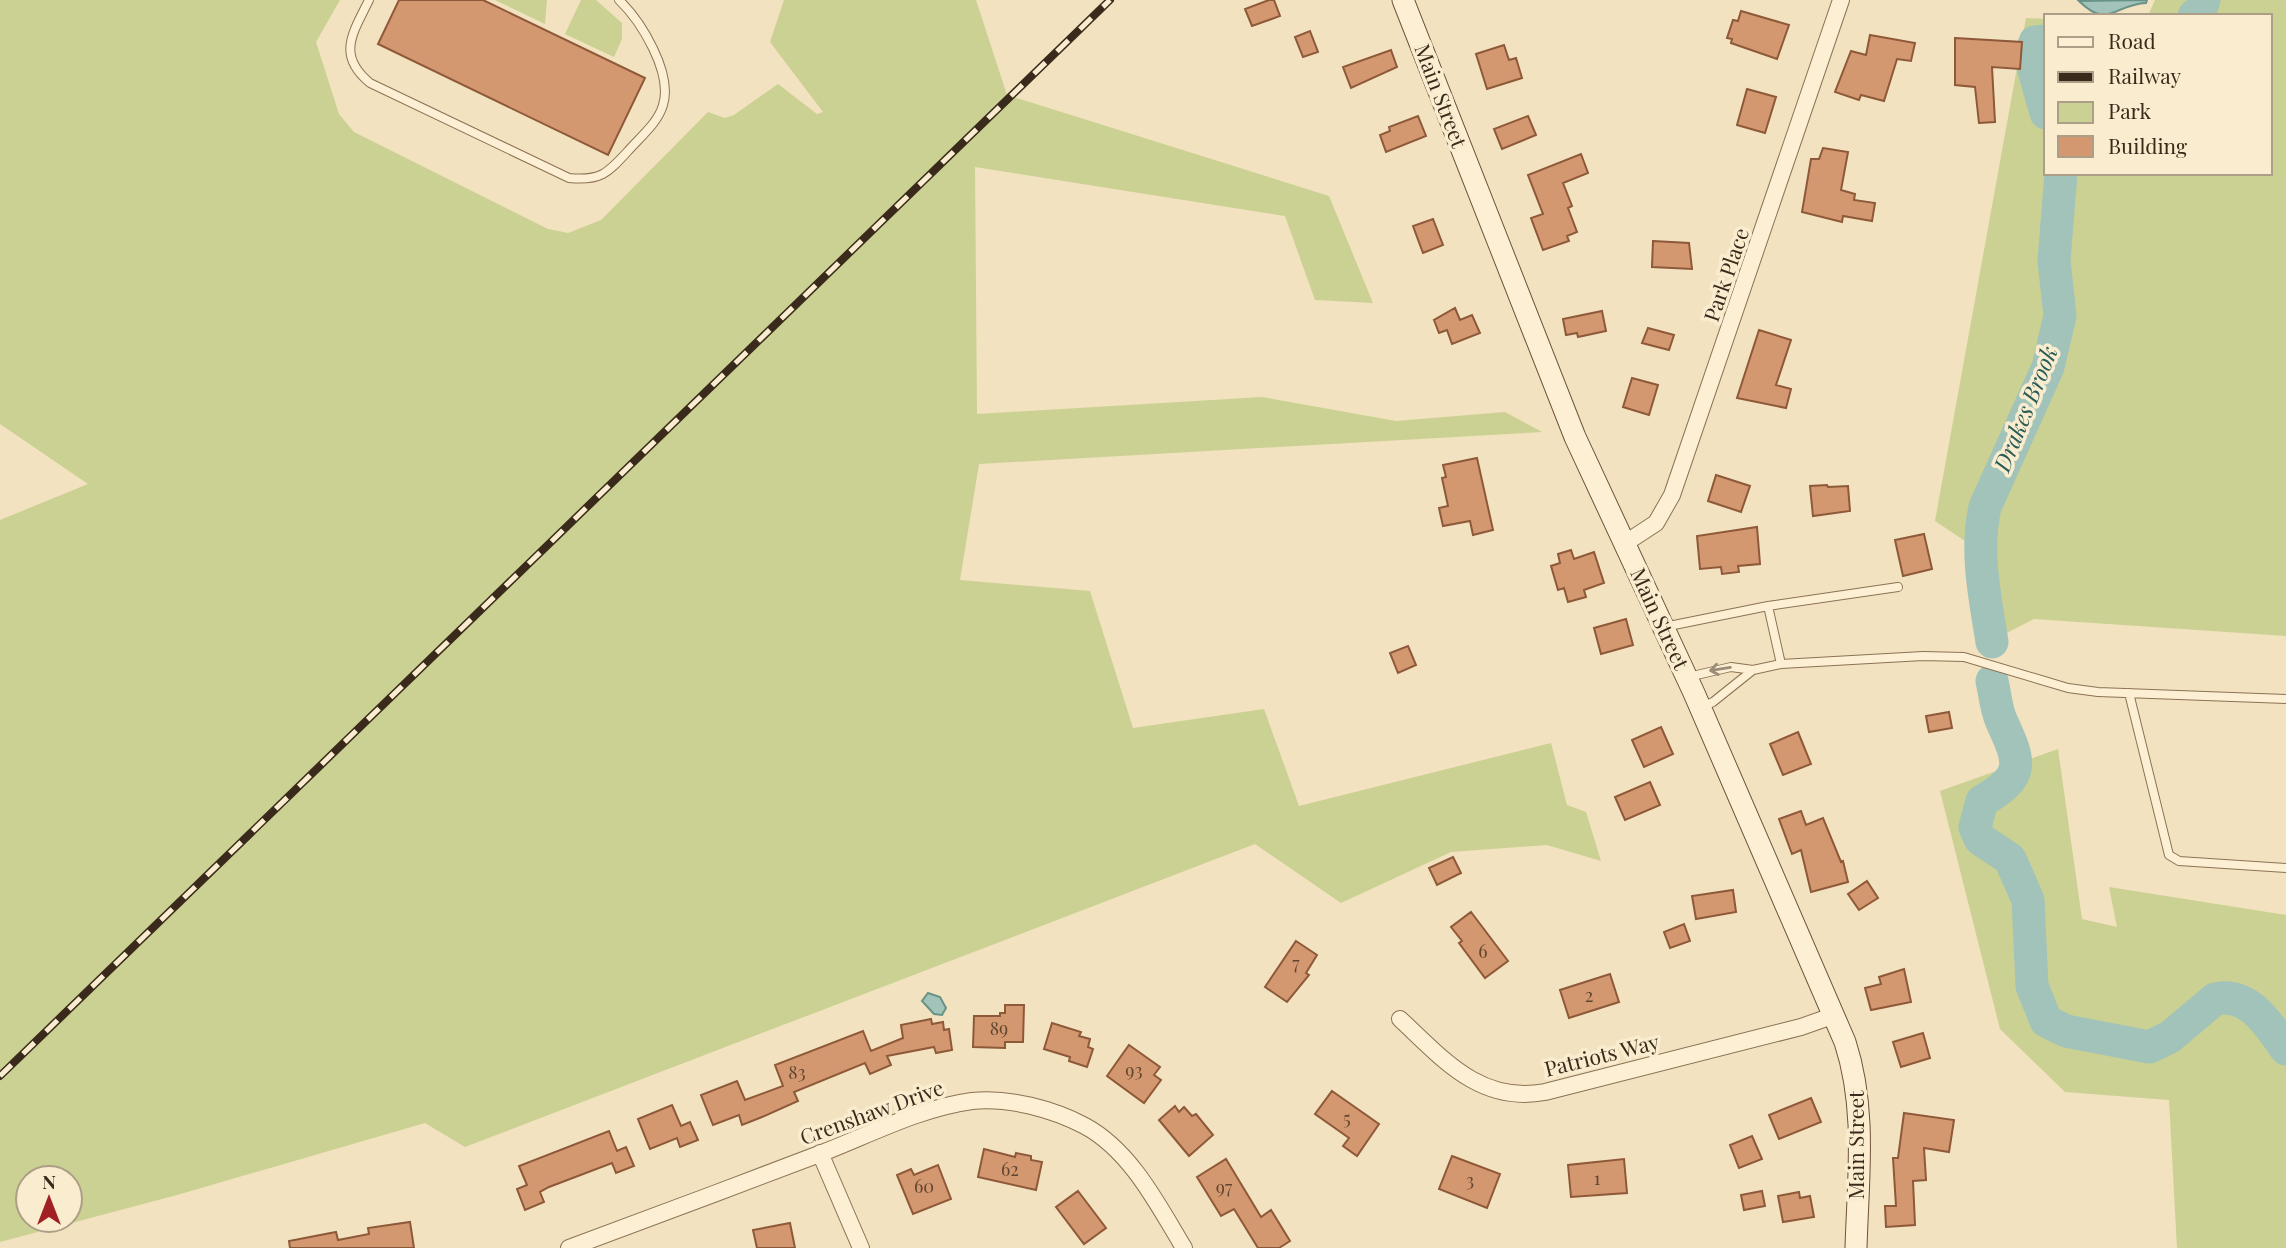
<svg xmlns="http://www.w3.org/2000/svg" width="2286" height="1248" viewBox="0 0 2286 1248" font-family="'Playfair Display',serif">
	<style>
		.green { fill: #cbd192; fill-rule: evenodd }
		.water { fill: #a2c3b9; stroke: #699287; stroke-width: 2 }
		.lines { fill: none; stroke-linecap: round; stroke-linejoin: round }
		.river { stroke: #a2c3b9; stroke-width: 33 }
		.building { fill: #d49871; stroke: #8e5939; stroke-width: 2 }
		.lane-casing { stroke: #8c7255; stroke-width: 10 }
		.street-casing { stroke: #8c7255; stroke-width: 18 }
		.secondary-casing { stroke: #6e5239; stroke-width: 23 }
		.lane { stroke: #fcefd3; stroke-width: 8 }
		.street { stroke: #fcefd3; stroke-width: 16 }
		.secondary { stroke: #fcefd3; stroke-width: 21 }
		.rail-casing { stroke: #3a2a1b; stroke-width: 8 }
		.rail { stroke: #f9eccf; stroke-width: 5; stroke-dasharray: 16; stroke-linecap: butt }
		.oneway { stroke: #9b8c77 }
		.labels { text-anchor: middle; stroke-width: 7; stroke-linejoin: round; paint-order: stroke }
		.number-label { font-size: 18px; fill: #604630 }
		.street-label { font-size: 21px; fill: #3a2a1b; stroke: #f9eccf }
		.water-label { font-size: 23px; font-style: italic; fill: #295c57; stroke: #f9eccf }
	</style>
	<rect width="100%" height="100%" fill="#f2e2bf"/>
	<!-- green -->
	<path class="green" d="M0,0H340L316,42L339,114L354,132L548,229L568,233L601,220L708,112L725,118L734,115L778,84L817,114L823,112L770,42L784,0H976L1007,95L1329,196L1373,303L1315,300L1285,216L975,167L977,414L1262,397L1396,421L1505,412L1542,432L979,464L960,580L1090,591L1133,728L1264,709L1299,806L1551,743L1567,805L1586,812L1601,861L1547,845L1451,852L1341,903L1255,844L465,1147L425,1123L177,1195L0,1242V520L88,484L0,424ZM28,1178H70V1220H28Z
		M495,0H547L545,24Z
		M581,0H596L622,23V39L614,57L565,34Z
		M2155,0H2286V636L2034,619L1995,639L1983,553L1935,521L2026,18L2046,19V173H2270V16H2148Z
		M2058,749L2082,919L2117,927L2109,887L2286,915V1248H2177L2169,1100L2065,1092L2000,1029L1940,791Z"/>
	<!-- water -->
	<path class="water" d="M2147,0L2146,3C2115,4 2108,30 2079,1Z
		M928,993L940,997L946,1008L942,1015L934,1014L922,1001Z"/>
	<g class="lines">
		<!-- river -->
		<path class="river" d="M2194,16L2201,9L2204,0
			M2046,41L2035,42L2030,56L2046,113
			M1992,642C1985,597 1975,552 1985,507L2048,367L2060,316L2054,261L2061,173
			M1992,681C1995,694 1996,708 2001,720C2020,762 2027,775 1982,801L1975,827L1980,839L2010,859L2028,900L2032,986L2046,1021L2066,1031L2149,1047L2170,1037L2215,999C2249,991 2269,1025 2286,1049"/>
	</g>
	<!-- building -->
	<path class="building" d="M399,0H483L645,78L608,155L378,44Z
		M1269,0H1274L1280,16L1252,26L1245,9Z
		M1741,11L1789,25L1777,59L1731,43L1732,39L1727,38L1733,20L1738,21Z
		M1310,31L1318,52L1303,57L1295,37Z
		M1870,35L1915,43L1911,61L1897,59L1884,101L1861,95L1859,100L1835,92L1851,51L1866,55Z
		M1955,38L2022,42L2020,69L1992,67L1995,122L1979,123L1975,87L1955,85Z
		M1504,45L1509,60L1516,58L1522,78L1487,89L1476,54Z
		M1391,50L1397,67L1351,88L1343,67Z
		M1747,89L1776,97L1765,133L1737,125Z
		M1418,116L1426,136L1386,152L1380,135L1390,131L1389,127Z
		M1528,116L1536,135L1502,149L1494,129Z
		M1823,148L1848,152L1841,190L1855,194L1854,200L1875,203L1872,221L1843,216L1842,222L1802,212L1811,159H1819Z
		M1581,154L1588,173L1563,183L1572,206L1568,208L1577,232L1567,236L1569,241L1543,250L1531,218L1543,214L1528,175Z
		M1433,219L1443,245L1423,253L1413,226Z
		M1653,241L1689,243L1692,269L1652,267Z
		M1455,308L1460,320L1472,315L1480,333L1452,344L1447,330L1439,333L1434,320Z
		M1602,311L1606,331L1578,337L1577,333L1566,335L1563,319Z
		M1648,328L1674,335L1669,350L1642,343Z
		M1759,330L1791,340L1776,385L1791,389L1786,408L1737,398Z
		M1632,378L1658,385L1649,415L1623,407Z
		M1477,458L1493,530L1473,535L1470,521L1443,526L1439,508L1448,506L1442,478L1446,477L1443,465Z
		M1716,475L1750,486L1741,512L1708,501Z
		M1827,485L1828,487L1848,486L1850,511L1813,516L1810,486Z
		M1757,527L1760,564L1738,566L1739,572L1722,574L1721,567L1700,569L1697,536Z
		M1924,534L1932,569L1903,576L1895,540Z
		M1571,550L1574,559L1594,552L1604,583L1584,590L1586,597L1568,602L1564,588L1558,590L1551,566L1560,563L1558,554Z
		M1626,619L1633,645L1601,654L1594,628Z
		M1408,646L1416,665L1398,673L1390,653Z
		M1949,712L1952,728L1929,732L1926,716Z
		M1661,727L1673,754L1644,767L1632,740Z
		M1798,732L1811,764L1783,775L1770,744Z
		M1650,782L1660,805L1625,820L1615,797Z
		M1801,811L1806,825L1823,818L1841,862L1843,861L1848,882L1811,892L1801,850L1792,854L1779,819Z
		M1453,857L1461,873L1437,885L1429,868Z
		M1867,881L1878,898L1859,910L1848,894Z
		M1733,890L1736,912L1696,919L1692,896Z
		M1471,912L1508,961L1485,978L1459,943L1462,941L1451,927Z
		M1684,924L1690,941L1670,948L1664,932Z
		M1296,941L1317,955L1306,973L1309,975L1287,1002L1265,987Z
		M1904,969L1911,1002L1871,1010L1865,988L1881,984L1879,977Z
		M1610,974L1619,1002L1569,1018L1560,990Z
		M1005,1005H1024L1023,1042H1005V1048L973,1047L974,1016H1000V1013H1005Z
		M931,1019L932,1024L943,1022L944,1030L949,1029L952,1050L936,1053L934,1047L887,1056L891,1065L870,1074L865,1063L794,1092L798,1101L762,1117L742,1125L739,1115L713,1125L701,1095L737,1081L745,1100L783,1086L775,1065L863,1031L871,1051L903,1038L901,1025Z
		M1052,1023L1081,1032L1079,1036L1090,1039L1088,1047L1093,1049L1087,1067L1069,1061L1070,1057L1044,1049Z
		M1923,1033L1930,1058L1901,1067L1893,1042Z
		M1129,1045L1160,1067L1154,1075L1161,1080L1144,1103L1107,1076Z
		M1332,1091L1379,1124L1357,1156L1343,1146L1349,1138L1315,1114Z
		M1811,1098L1821,1122L1779,1139L1769,1115Z
		M672,1105L681,1126L690,1122L698,1140L680,1147L677,1138L650,1149L638,1119Z
		M1175,1106L1179,1112L1184,1107L1192,1116L1196,1114L1213,1135L1189,1156L1159,1120Z
		M1904,1113L1954,1120L1949,1152L1924,1148L1926,1180L1913,1181L1915,1225L1886,1227L1885,1206H1896L1893,1158H1898Z
		M609,1131L617,1151L626,1147L634,1166L616,1173L612,1163L549,1187L540,1192L544,1202L525,1210L517,1189L527,1185L519,1166Z
		M1752,1136L1762,1159L1739,1168L1730,1145Z
		M984,1149L1015,1157L1016,1153L1031,1156V1160L1042,1162L1036,1190L978,1177Z
		M1452,1156L1500,1174L1487,1208L1439,1189Z
		M1226,1159L1261,1217L1271,1210L1290,1241L1279,1248H1258L1234,1209L1221,1216L1197,1177Z
		M1624,1159L1627,1193L1571,1197L1568,1165Z
		M938,1165L951,1199L913,1214L897,1175L911,1169L914,1175Z
		M1078,1191L1106,1228L1084,1244L1056,1207Z
		M1762,1191L1765,1206L1744,1210L1741,1195Z
		M1799,1192L1800,1198L1810,1196L1814,1217L1783,1222L1778,1196Z
		M410,1222L414,1248H290L289,1241L336,1232L338,1240L369,1234L368,1228Z
		M790,1223L795,1248H757L753,1230Z"/>
	<g class="lines">
		<!-- lane casing -->
		<g class="lane-casing">
			<path id="lane" d="M369,0C353,33 336,55 370,83L569,178C600,181 607,174 628,151C640,137 658,123 663,105C673,73 641,21 619,0
				M1768,606L1781,664
				M1664,627L1768,606L1898,587
				M1688,677L1731,667L1753,670L1781,664L1923,656L1964,657L2068,688L2098,692L2286,699
				M2129,693L2169,855L2179,861L2286,868
				M1702,707L1713,702L1753,670"/>
		</g>
		<!-- street casing -->
		<g class="street-casing">
			<path id="street" d="M1624,544L1656,523L1672,495L1841,0
				M1400,1019C1443,1059 1480,1104 1545,1092L1801,1027L1835,1015
				M820,1153L861,1248
				M569,1248C653,1217 738,1185 822,1153C871,1134 920,1108 972,1101C1008,1097 1053,1109 1085,1126C1131,1151 1158,1205 1184,1248"/>
		</g>
		<!-- secondary casing -->
		<g class="secondary-casing">
			<path id="secondary" d="M1403,0L1575,437L1694,693L1845,1042C1867,1109 1858,1178 1856,1248"/>
		</g>
		<!-- lane -->
		<use href="#lane" class="lane"/>
		<!-- street -->
		<use href="#street" class="street"/>
		<!-- secondary -->
		<use href="#secondary" class="secondary"/>
		<!-- rail casing -->
		<g class="rail-casing">
			<path id="rail" d="M0,1076L1110,0"/>
		</g>
		<!-- rail -->
		<use href="#rail" class="rail"/>
	</g>
	<!-- one-way arrows -->
	<defs><path id="oneway-shaft" d="M-6 0H5M1.5-3L5.5 0L1.5 3" fill="none" stroke-width="1.6" stroke-linecap="round" stroke-linejoin="round" transform="scale(1.75)"/></defs>
	<use class="oneway" href="#oneway-shaft" transform="translate(1720 669) rotate(171)"/>
	<g class="labels">
		<!-- number labels -->
		<g class="number-label">
			<text x="1483" y="958">6</text>
			<text x="1296" y="970">7</text>
			<text x="1589" y="1002">2</text>
			<text x="999" y="1035">89</text>
			<text x="1134" y="1077">93</text>
			<text x="797" y="1079">83</text>
			<text x="1347" y="1125">5</text>
			<text x="1010" y="1176">62</text>
			<text x="1597" y="1185">1</text>
			<text x="1470" y="1187">3</text>
			<text x="924" y="1193">60</text>
			<text x="1224" y="1194">97</text>
		</g>
		<!-- street labels -->
		<g class="street-label">
			<text transform="translate(1440 96) rotate(69)" y="7">Main Street</text>
			<text transform="translate(1727 275) rotate(-71)" y="7">Park Place</text>
			<text transform="translate(1659 619) rotate(65)" y="7">Main Street</text>
			<text transform="translate(1602 1056) rotate(-14)" y="7">Patriots Way</text>
			<text transform="translate(872 1113) rotate(-20)" y="7">Crenshaw Drive</text>
			<text transform="translate(1857 1145) rotate(-90)" y="7">Main Street</text>
		</g>
		<!-- water labels -->
		<g class="water-label">
			<text transform="translate(2026 409) rotate(-68)" y="8">Drakes Brook</text>
		</g>
	</g>
	<!-- legend -->
	<rect x="2044" y="14" width="228" height="161" fill="#f9eccf" stroke="#ad9e87" stroke-width="2"/>
	<rect x="2058" y="37" width="35" height="10" fill="#fcefd3" stroke="#ad9e87" stroke-width="2"/>
	<text x="2108" y="49" font-size="21" fill="#3a2a1b">Road</text>
	<rect x="2058" y="72" width="35" height="10" fill="#3a2a1b" stroke="#ad9e87" stroke-width="2"/>
	<text x="2108" y="84" font-size="21" fill="#3a2a1b">Railway</text>
	<rect x="2058" y="102" width="35" height="21" fill="#cbd192" stroke="#ad9e87" stroke-width="2"/>
	<text x="2108" y="119" font-size="21" fill="#3a2a1b">Park</text>
	<rect x="2058" y="136" width="35" height="21" fill="#d49871" stroke="#ad9e87" stroke-width="2"/>
	<text x="2108" y="154" font-size="21" fill="#3a2a1b">Building</text>
	<!-- north arrow -->
	<g transform="translate(49 1199)"><circle r="33" fill="#f9eccf" stroke="#ad9e87" stroke-width="2"/>
	<path d="M0-5L12 26L0 18L-12 26Z" fill="#a12023"/>
	<text y="-10" font-size="19" font-weight="bold" text-anchor="middle" fill="#3a2a1b">N</text>
	</g>
</svg>
